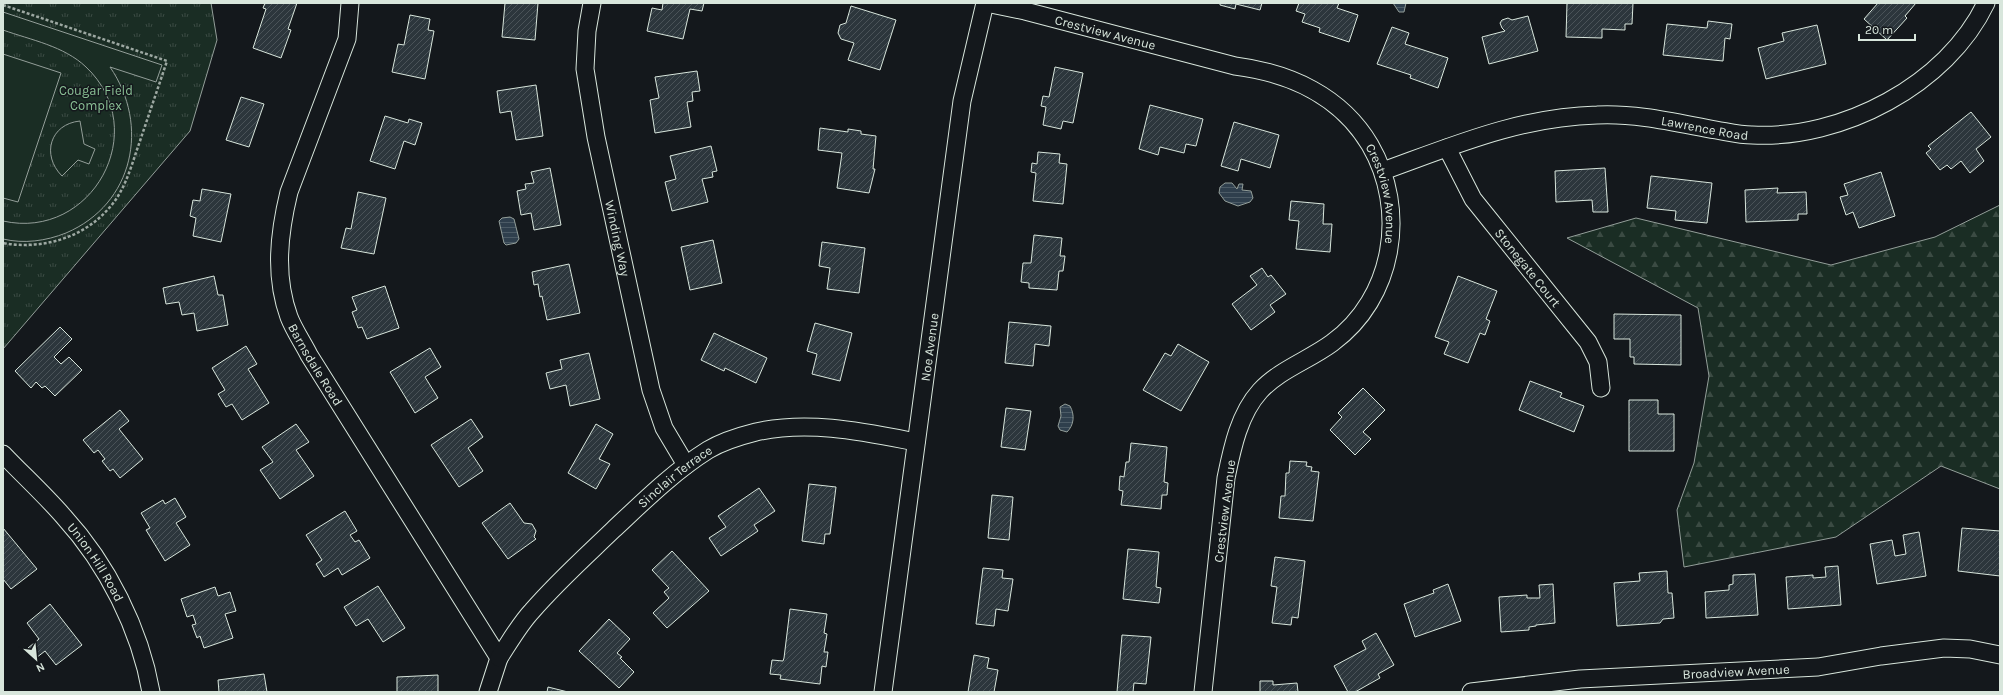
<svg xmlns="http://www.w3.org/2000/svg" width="2003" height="695" viewBox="0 0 2003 695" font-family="Karla,sans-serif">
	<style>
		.grass { fill: url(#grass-tufts); stroke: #939e99 }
		.forest { fill: url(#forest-firs); stroke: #939e99 }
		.pitch { fill: #1a2d24; stroke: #939e99 }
		.water { fill: url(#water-rules); stroke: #939e99 }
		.building { fill: url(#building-hatch); stroke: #d8e6dc }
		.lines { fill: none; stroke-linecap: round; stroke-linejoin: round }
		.street-casing { stroke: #d8e6dc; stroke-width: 19 }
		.path { stroke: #9da8a2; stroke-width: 2.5; stroke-dasharray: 3 2; stroke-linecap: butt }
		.street { stroke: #14181c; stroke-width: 17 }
		.labels { text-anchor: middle; stroke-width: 3; stroke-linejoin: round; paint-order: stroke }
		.street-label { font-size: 13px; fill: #d8e6dc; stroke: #14181c }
		.park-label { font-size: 13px; fill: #8ac095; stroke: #14181c }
	</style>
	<defs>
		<pattern id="grass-tufts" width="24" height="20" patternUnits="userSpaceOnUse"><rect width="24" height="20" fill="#1a2d24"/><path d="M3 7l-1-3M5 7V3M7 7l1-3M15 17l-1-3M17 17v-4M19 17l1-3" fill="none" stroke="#3b4b43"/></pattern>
		<pattern id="forest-firs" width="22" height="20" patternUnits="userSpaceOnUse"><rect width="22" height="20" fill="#1a2d24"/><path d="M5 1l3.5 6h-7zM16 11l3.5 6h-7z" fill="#3b4b43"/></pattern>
		<pattern id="water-rules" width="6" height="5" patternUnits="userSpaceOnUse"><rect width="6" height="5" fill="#2f3f4d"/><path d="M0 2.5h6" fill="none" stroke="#4c5b66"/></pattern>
		<pattern id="building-hatch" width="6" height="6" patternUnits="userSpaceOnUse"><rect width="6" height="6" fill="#2c363c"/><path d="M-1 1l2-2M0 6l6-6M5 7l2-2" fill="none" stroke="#4a5358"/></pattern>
	</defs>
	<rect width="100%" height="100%" fill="#14181c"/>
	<!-- grass -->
	<path class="grass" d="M3,3H211L217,40L190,131L3,349Z"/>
	<!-- forest -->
	<path class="forest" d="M2000,205V489L1941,466L1836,537L1684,567L1677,510L1694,463L1709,376L1698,308L1567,238L1636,218L1831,265L1935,237Z"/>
	<!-- pitch -->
	<path class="pitch" d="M3,12L162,65L156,82L110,67C150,125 134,204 66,233C46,241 24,244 3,239V221C92,241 153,130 86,67C64,46 31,40 3,30Z
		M3,54L61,73L18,202L3,198Z
		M80,121L84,144L95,149L89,164L78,160L62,176C41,155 50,124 80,121Z"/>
	<!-- water -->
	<path class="water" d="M1393,3H1406L1404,12H1399Z
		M1225,183H1232L1237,189L1239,184H1243L1242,190L1251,191L1253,198L1250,202L1238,206L1225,201L1219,193L1220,187Z
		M510,217L514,219L519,239L516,243L506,245L504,243L499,221L502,218Z
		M1065,404L1070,406C1075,415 1074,425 1067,432L1060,430L1058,426L1061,416L1060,407Z"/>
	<!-- building -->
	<path class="building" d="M265,3H297L288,29L291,30L281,58L253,48L266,9L263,8Z
		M505,3H538L535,40L502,37Z
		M663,3H704L702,11L690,9L683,39L647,31L652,8L662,10Z
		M1220,3H1262L1260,10L1236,4L1235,9L1220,5Z
		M1299,3H1339L1337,8L1358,15L1349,42L1319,32L1320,28L1302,22L1305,14L1296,11Z
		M1567,3H1633L1632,24H1625V30L1602,29V38L1566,37Z
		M1878,3H1916L1905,16L1907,18L1887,40L1864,19Z
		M851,6L896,20L880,70L848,60L854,43L841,39L838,33L840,25L846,23Z
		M410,15L430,19L428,30L434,31L425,79L392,72L398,44L404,45Z
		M1528,16L1538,51L1489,64L1482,37L1505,31L1502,28L1500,23L1502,20L1508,18L1512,20Z
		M1708,21L1732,24L1730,39L1725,38L1723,61L1663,55L1667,24L1707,28Z
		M1817,25L1826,64L1766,79L1758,48L1784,41L1782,33Z
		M1392,27L1409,33L1405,44L1448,58L1438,88L1410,78L1411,75L1377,64Z
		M1055,67L1083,73L1073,123L1063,121L1061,129L1043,125L1046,107L1041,106L1043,96L1049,97Z
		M697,71L700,91L692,92L693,101L687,102L691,127L655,133L650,100L659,98L655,77Z
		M536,85L543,136L516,140L511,111L500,113L497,91Z
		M241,97L264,104L249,147L226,140Z
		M1150,105L1203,119L1196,146L1186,144L1184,153L1160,147L1158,155L1139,149Z
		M1971,112L1991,137L1976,149L1984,161L1970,173L1961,161L1951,169L1947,165L1940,170L1926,153L1931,149L1928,146Z
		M385,116L408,123L409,119L422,123L415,145L404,141L395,169L370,161Z
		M1234,122L1279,135L1270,168L1241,159L1238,171L1221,166Z
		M820,128L848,132V129L861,131V134L876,136L873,169H875L869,193L837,188L842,153L818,150Z
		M711,146L717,171L712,172L713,177L702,179L708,202L672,211L665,182L676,179L670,156Z
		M1038,152L1060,154L1059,163L1067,164L1063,204L1033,201L1036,173L1031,172L1032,163L1037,164Z
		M550,168L561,225L534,230L531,213L521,215L517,191L526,189L525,184L534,183L531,172Z
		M1605,168L1608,212H1593L1592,200L1556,202L1555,171Z
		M1881,172L1895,216L1859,228L1853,212L1846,215L1840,197L1848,195L1844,184Z
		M1651,176L1712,183L1707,223L1675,220L1676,211L1647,208Z
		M1778,188L1777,193L1806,192L1807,214H1798V220L1746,222L1745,190Z
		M202,189L231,194L221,242L193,236L196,218L190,216L193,200L200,201Z
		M358,192L386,198L374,254L341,248L346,228L351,229Z
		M1291,201L1324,204L1323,224H1332L1330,252L1296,249L1299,221L1289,220Z
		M1034,235L1062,238L1060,256H1065L1063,271H1059L1057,290L1029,288V283L1021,282L1023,263H1031Z
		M713,240L722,283L690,290L681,247Z
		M822,242L865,248L859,293L827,289L830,268L819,266Z
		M569,264L580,313L547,320L542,296L540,297L538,284L534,285L532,272Z
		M1262,268L1268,277L1271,275L1286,294L1270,305L1275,312L1251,330L1232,304L1257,285L1250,276Z
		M214,276L218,295H223L228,325L197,331L194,313L182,315L179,302L166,304L163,288Z
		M1458,276L1497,291L1486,319L1490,321L1485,335L1480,333L1468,363L1444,354L1449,342L1435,337Z
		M385,286L399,328L367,339L362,327L358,328L352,312L357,310L352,297Z
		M1614,314L1681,315V365L1634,364V357H1630V339H1614Z
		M1009,322L1051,326L1049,346L1035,344L1033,366L1005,363Z
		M815,323L852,333L840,381L812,374L817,354L807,351Z
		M60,327L72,339L54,357L61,364L69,357L82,370L55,396L45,386L42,388L36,382L31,388L15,371Z
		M714,333L767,358L756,383L725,368L724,371L701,360Z
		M1178,344L1209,362L1181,411L1143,390L1165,353L1171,356Z
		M246,346L257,364L248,369L269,403L242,420L232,404L226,407L218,394L225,390L212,368Z
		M430,348L441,367L425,377L438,398L415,413L390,372Z
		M589,353L600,399L570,406L566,385L550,389L546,373L562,369L560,360Z
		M1530,381L1562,393L1560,397L1584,406L1574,432L1519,410Z
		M1363,388L1385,410L1363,432L1371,439L1355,455L1330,430L1342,417L1338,413Z
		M1629,400H1658V414H1674V451H1629Z
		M1006,408L1031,411L1025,450L1001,447Z
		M120,410L129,421L119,429L143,459L120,478L113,469L110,471L102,461L105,459L98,450L94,453L83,440Z
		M471,419L483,437L468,448L483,471L459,487L431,445Z
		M296,424L309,442L296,450L314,476L280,499L260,470L273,462L262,447Z
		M596,424L613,434L599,459L610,464L596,489L568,473Z
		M1131,443L1167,447L1164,482L1168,483L1167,495H1162L1161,509L1121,505L1123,491L1119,490L1120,476L1124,477L1126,462H1129Z
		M1290,461L1307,462L1306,466L1312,467L1311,471L1319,472L1313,521L1279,518L1281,496H1285L1286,473H1289Z
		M809,484L836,487L830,534H825L824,544L802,541Z
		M759,488L775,511L754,525L758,531L721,556L709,538L726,527L718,516Z
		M992,495L1013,497L1009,540L988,538Z
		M175,498L186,517L176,523L190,545L165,561L146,530L150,528L141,513L163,500L165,504Z
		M510,503L524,523L532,524L536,531L534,537L536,539L508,559L482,523Z
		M345,511L357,531L350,535L355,542L359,540L370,558L342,575L338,568L324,577L316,564L322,560L306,535Z
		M3,528L37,569L11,589L3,579Z
		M1962,528L2000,531V576L1958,571Z
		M1919,532L1926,576L1877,584L1870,544L1892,540L1895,556L1906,554L1903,535Z
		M1128,549L1159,552L1156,587L1161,588L1159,603L1123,599Z
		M672,551L709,591L667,628L653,613L669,598L664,592L669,588L652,570Z
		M1275,557L1305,561L1298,618L1292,617L1291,625L1272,623L1277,587L1271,586Z
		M1838,566L1841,605L1788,609L1786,577L1813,575V578L1826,577L1825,567Z
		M983,568L1003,570L1002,578L1013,579L1008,611L996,609L994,626L976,624Z
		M1667,571L1668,593H1672L1674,618L1663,619L1660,623L1617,626L1614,583L1640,581L1639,573Z
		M1755,574L1758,615L1706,618L1705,592L1729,590V585L1733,584V575Z
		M1448,584L1461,621L1415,637L1404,604L1434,593L1433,590Z
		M1553,584L1555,623L1536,625V626L1529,627V630L1501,632L1499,597L1527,595V598H1540L1539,585Z
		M378,586L405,628L383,642L368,619L356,626L344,607Z
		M215,587L218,596L230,592L236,611L225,614L233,638L204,648L200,636L197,638L192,625L196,624L193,615L187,617L181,599Z
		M50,604L82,645L56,665L45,651L36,658L28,648L39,639L27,623Z
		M790,609L827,614L824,633L827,634L824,652H828L826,667L822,666L820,684L780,679L781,675L770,674L772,660L783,661L784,658Z
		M609,619L630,639L617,653L622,657L620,658L634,672L619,688L579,651Z
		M1376,633L1394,665L1378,674L1380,678L1355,692H1348L1334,666L1366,649L1362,641Z
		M1122,635L1151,637L1146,684L1134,683L1133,692H1117Z
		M974,655L989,658L987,668L998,670L994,692H968Z
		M264,674L267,692H219L218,680Z
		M438,675V692H397V677Z
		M1260,681H1273V685L1297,683L1298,692H1260Z
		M548,687L568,692H547Z"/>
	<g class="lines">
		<!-- street casing -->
		<g class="street-casing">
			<g id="street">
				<path id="s1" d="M350,3L347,39L289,192C279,233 274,276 289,317C294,330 303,343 309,355L499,658L488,692"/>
				<path id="s2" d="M592,3L587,31L585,69L596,137L651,390L664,428L686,465"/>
				<path id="s3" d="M986,3L1025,11L1235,66C1290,73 1341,96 1370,145C1408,210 1394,298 1332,343C1309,360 1279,370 1260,391C1239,414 1232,449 1226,478L1203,692"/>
				<path id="s4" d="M1447,148L1473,199L1588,342L1598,362L1601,388"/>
				<path id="s5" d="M1383,171C1455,145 1520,117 1597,115C1637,113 1677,123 1716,130C1728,132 1740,135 1752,135C1841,140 1947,85 1986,3"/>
				<path id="s6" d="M3,454C23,475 45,495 64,517C107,564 140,629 151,692"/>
				<path id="s7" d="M499,658C509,643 519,625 532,611C557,582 586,556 613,530C643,502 673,472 708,450C723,441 740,436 756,432C809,420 864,432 916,442"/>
				<path id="s8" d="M883,692L962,101L985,3"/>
				<path id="s9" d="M1471,692L1580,679L1818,667L1881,656L1944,648L1970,649L2000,655"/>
			</g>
		</g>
		<!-- path -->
		<path class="path" d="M3,5L167,61C158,88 149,114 140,141C132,163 126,189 110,207C84,238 42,250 3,243"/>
		<!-- street -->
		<use href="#street" class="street"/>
	</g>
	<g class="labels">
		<!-- street labels -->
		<g class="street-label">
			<text dy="5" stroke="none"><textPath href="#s3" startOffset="123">Crestview Avenue</textPath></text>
			<text dy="5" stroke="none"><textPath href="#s5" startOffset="331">Lawrence Road</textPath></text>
			<text dy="5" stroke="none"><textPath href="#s3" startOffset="470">Crestview Avenue</textPath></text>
			<text dy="5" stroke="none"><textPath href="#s2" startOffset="239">Winding Way</textPath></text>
			<text dy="5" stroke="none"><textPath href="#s4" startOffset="145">Stonegate Court</textPath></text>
			<text dy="5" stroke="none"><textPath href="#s8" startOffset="348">Noe Avenue</textPath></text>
			<text dy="5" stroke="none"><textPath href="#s1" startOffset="381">Barnsdale Road</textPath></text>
			<text dy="5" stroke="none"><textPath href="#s7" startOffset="254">Sinclair Terrace</textPath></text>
			<text transform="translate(1224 511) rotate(-83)" y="5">Crestview Avenue</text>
			<text dy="5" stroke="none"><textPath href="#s6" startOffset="143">Union Hill Road</textPath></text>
			<text dy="5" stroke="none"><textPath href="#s9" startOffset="266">Broadview Avenue</textPath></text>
		</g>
		<!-- park labels -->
		<g class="park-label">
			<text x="96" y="95">Cougar Field<tspan x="96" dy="15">Complex</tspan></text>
		</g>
	</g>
	<!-- border -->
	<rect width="2003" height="695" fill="none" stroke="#d8e6dc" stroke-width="8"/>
	<!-- north arrow -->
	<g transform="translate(36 659) rotate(153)" stroke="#14181c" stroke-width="3" paint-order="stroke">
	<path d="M0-3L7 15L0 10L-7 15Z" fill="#d8e6dc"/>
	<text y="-6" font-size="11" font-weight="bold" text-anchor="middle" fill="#d8e6dc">N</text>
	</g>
	<!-- scale -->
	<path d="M1859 34v6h56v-6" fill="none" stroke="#d8e6dc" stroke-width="2"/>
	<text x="1865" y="34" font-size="12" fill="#d8e6dc" stroke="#14181c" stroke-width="3" paint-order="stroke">20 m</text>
</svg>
